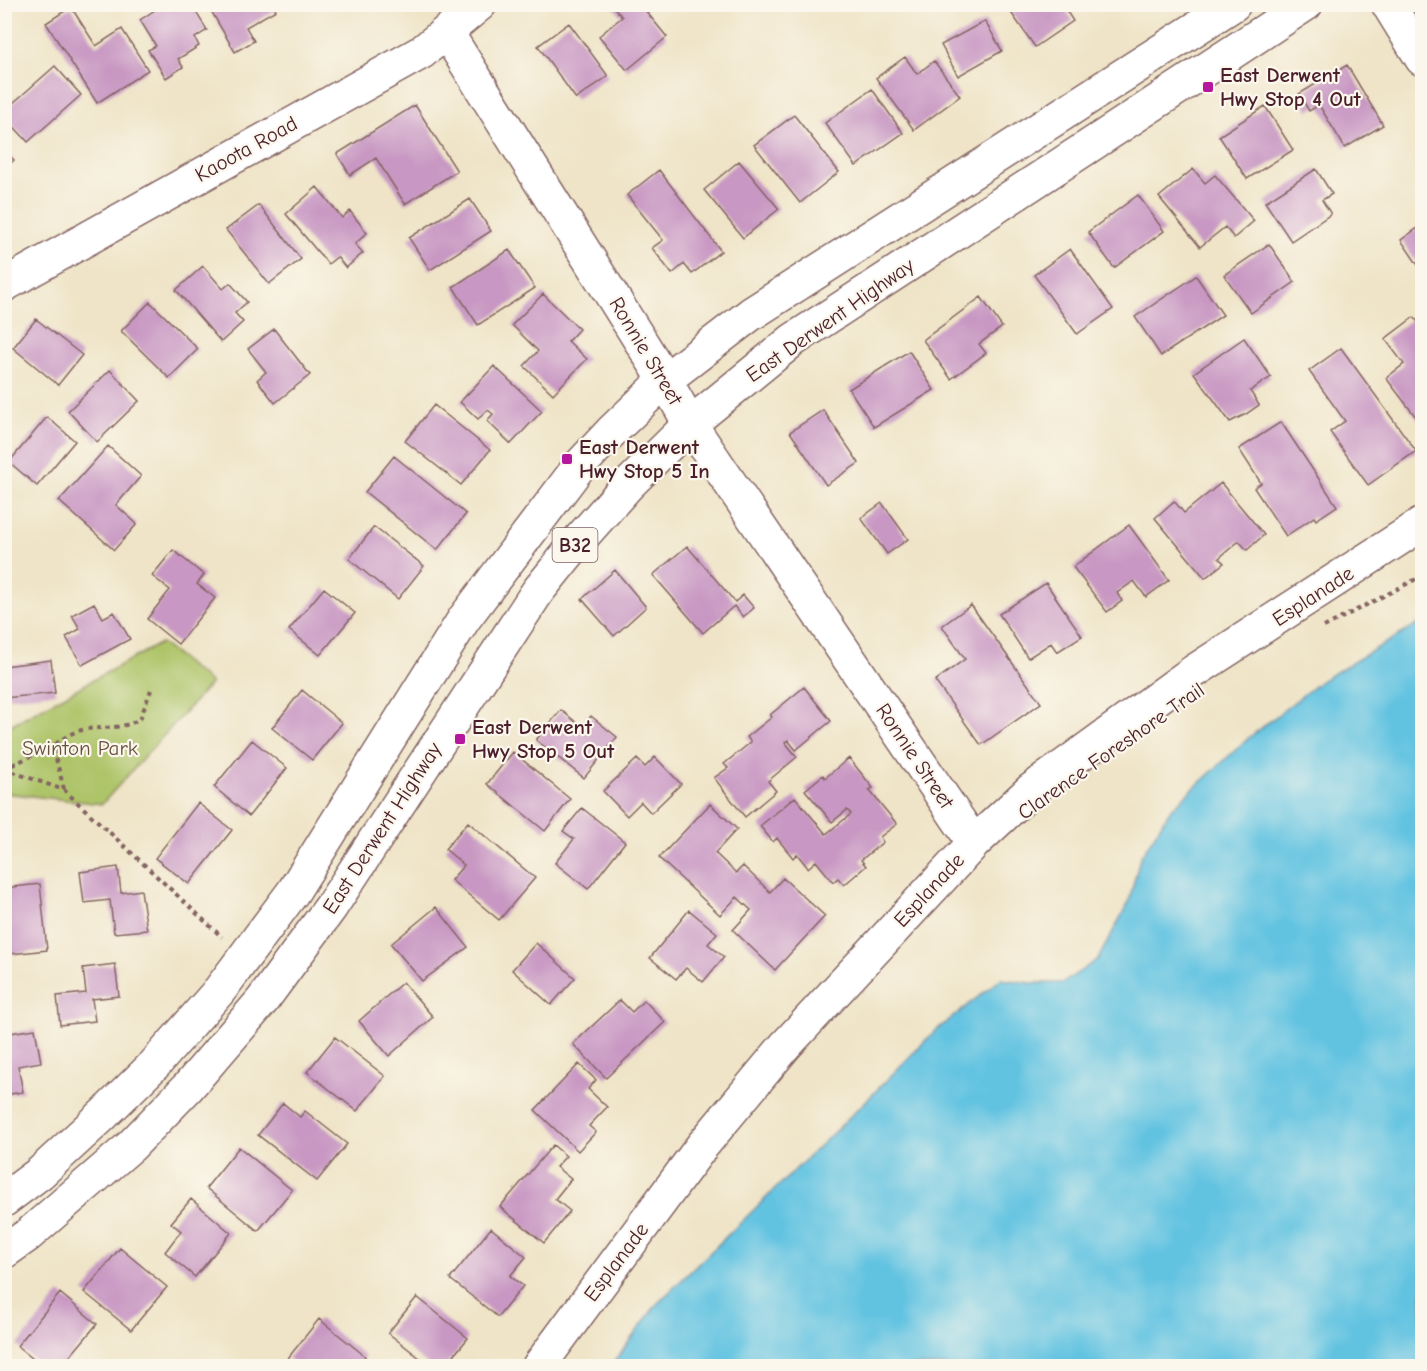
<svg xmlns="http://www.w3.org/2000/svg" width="1427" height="1371" viewBox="0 0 1427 1371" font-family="'Comic Neue',sans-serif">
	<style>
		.green { fill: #aec469; stroke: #7c724a; stroke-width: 1.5 }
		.water { fill: #62c3e1; stroke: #567186; stroke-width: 1.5 }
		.building { fill: #c897c3 }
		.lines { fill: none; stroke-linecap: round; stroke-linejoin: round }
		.minor-casing { stroke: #846462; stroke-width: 36 }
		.major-casing { stroke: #846462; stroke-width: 36 }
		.path { stroke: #846462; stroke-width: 4; stroke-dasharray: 4.5 4.5; stroke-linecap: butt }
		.minor { stroke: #fff; stroke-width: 33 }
		.major { stroke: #fff; stroke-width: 33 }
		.poi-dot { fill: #b5179e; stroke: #fbf7ec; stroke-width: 2 }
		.labels { text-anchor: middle; stroke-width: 4.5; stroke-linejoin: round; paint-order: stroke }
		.shield { fill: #fbf7ec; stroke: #7f6065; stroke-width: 1.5 }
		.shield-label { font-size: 20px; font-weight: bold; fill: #4a1f2b }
		.poi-label { font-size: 21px; font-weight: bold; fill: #4a1f2b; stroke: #fbf7ec; text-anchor: start }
		.street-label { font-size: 21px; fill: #4a1f2b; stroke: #fbf7ec }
		.park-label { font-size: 21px; fill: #68513e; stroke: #fbf7ec }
	</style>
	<rect width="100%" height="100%" fill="#fbf7ec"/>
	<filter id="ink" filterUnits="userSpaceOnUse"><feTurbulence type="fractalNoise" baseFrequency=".0167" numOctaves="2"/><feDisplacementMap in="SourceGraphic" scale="12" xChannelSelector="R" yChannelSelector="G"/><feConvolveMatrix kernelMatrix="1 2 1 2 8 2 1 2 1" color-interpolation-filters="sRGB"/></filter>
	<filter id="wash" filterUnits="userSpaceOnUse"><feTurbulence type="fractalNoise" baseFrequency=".008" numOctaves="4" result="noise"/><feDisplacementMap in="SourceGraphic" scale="24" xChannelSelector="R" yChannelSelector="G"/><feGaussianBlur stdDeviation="1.35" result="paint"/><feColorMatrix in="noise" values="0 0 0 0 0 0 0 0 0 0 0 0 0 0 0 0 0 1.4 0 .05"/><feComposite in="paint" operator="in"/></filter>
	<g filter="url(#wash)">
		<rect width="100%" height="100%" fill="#efe4c7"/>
		<!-- green -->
		<path class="green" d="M161,643L211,683L102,804L5,793V728Z"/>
		<!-- water -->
		<path class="water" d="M1422,622V1366H611L657,1304L866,1101L934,1032L1001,979L1031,983H1063L1098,959L1129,902L1140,858L1171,809L1251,736L1322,680Z"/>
		<g id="blocks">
			<!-- building -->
			<path class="building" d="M164,4H191L207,30L195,38L199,46L178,59L183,67L166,78L148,50L156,46L140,20Z
				M207,4H273L276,10L246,27L254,41L235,52Z
				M611,4H640L667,37L627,70L599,36L622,17Z
				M1005,4H1062L1073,21L1035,47Z
				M71,7L96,46L122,29L148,70L97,103L46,23Z
				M985,21L1002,51L958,76L941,45Z
				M569,23L608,76L576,99L538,46Z
				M905,57L917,74L934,61L960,96L914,130L876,78Z
				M1347,65L1383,125L1345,148L1319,105L1309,111L1299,94Z
				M55,66L81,95L28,142L4,116V111Z
				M872,89L903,133L856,166L825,123Z
				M415,105L457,171L405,204L376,158L350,175L337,154Z
				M1265,106L1293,150L1247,179L1219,136Z
				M794,115L839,172L800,203L754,145Z
				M4,151L14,160L4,169Z
				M739,161L779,209L743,238L704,190Z
				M1193,169L1205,183L1215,175L1254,221L1234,238L1225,227L1200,247L1159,197Z
				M1316,169L1332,194L1322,200L1331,214L1291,241L1265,202Z
				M659,170L721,251L692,274L684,264L672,274L652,248L663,240L627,195Z
				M317,187L342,218L350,211L367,233L355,244L363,253L346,268L337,257L328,264L286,214Z
				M1138,195L1164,231L1114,268L1088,232Z
				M470,199L491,231L430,270L409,238Z
				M259,205L301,259L269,284L226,230Z
				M1422,225V271L1401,240Z
				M1269,244L1295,282L1251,313L1224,275Z
				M1070,249L1113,309L1077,334L1034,275Z
				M509,250L535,288L478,325L453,287Z
				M203,266L223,289L230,283L247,302L235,313L243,322L221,342L176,290Z
				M1196,276L1223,315L1161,356L1135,317Z
				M543,294L579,329L568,341L587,359L553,394L524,366L538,351L512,325Z
				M981,297L1002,327L979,344L986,353L951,379L923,340Z
				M150,302L198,349L169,378L121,331Z
				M1414,317L1422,327V425L1386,378L1404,364L1385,339Z
				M36,319L82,355L58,385L13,348Z
				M274,329L310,375L275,403L257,380L266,372L248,349Z
				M1244,338L1271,377L1250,391L1259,405L1246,414L1230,422L1194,373Z
				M1341,348L1416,451L1368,485L1330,432L1345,421L1309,371Z
				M909,351L934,390L874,427L849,389Z
				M494,366L542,411L511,444L487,421L493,414L488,410L478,419L460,402Z
				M110,370L139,401L97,442L68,411Z
				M434,405L490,450L461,485L405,441Z
				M823,410L859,463L826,485L790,432Z
				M47,417L75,441L37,486L9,462Z
				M1281,422L1337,506L1316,520L1314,517L1286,536L1254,488L1261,483L1239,449Z
				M108,446L141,476L116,505L137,524L114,550L59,501Z
				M394,456L466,514L437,550L365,492Z
				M1221,483L1264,535L1247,550L1239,541L1219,558L1224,563L1205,578L1155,518L1174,501L1184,513Z
				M882,503L908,539L887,554L861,518Z
				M1129,525L1169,580L1146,597L1134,581L1117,593L1122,601L1107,612L1073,567Z
				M374,527L424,566L398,599L349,559Z
				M687,546L735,602L743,595L754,608L743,617L734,606L703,633L653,575Z
				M173,550L204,575L197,584L215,598L178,644L147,619L170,590L152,576Z
				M615,570L646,607L614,636L582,599Z
				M1046,583L1082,636L1057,652L1051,643L1028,658L999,614Z
				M324,588L355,613L320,655L289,630Z
				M5,601L12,609L5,616Z
				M94,603L103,618L114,612L130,639L82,665L66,637L80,629L72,615Z
				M971,605L1041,703L981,745L935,681L965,659L942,626Z
				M51,660L55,693L4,698V666Z
				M804,687L831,721L796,750L788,740L785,742L797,757L768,781L776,791L745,817L714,778L728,768L724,764L751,742L747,737L772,717L770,715Z
				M302,690L342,723L312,760L272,728Z
				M561,710L582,727L591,716L617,737L584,778L536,740Z
				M252,740L287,768L249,816L214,787Z
				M513,752L570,799L545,831L487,784Z
				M655,757L681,784L651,813L641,802L627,816L603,791L637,759L645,767Z
				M849,758L873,788L869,790L897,824L880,837L883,842L861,860L866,866L844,885L838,878L833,882L816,861L808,868L797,854L793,858L777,838L773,842L760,826L795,797L826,834L851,814L847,810L832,822L805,790L823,775L825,778Z
				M198,803L232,830L189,884L155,858Z
				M710,804L737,829L715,853L736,873L743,866L770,892L783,878L825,916L775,970L733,930L751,910L737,897L720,915L659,858Z
				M582,808L625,842L588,889L555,863L574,839L563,831Z
				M468,822L535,878L499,920L451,880L464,865L445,849Z
				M118,867L121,893L141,890L147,930L114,933L110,900L84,903L80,872Z
				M40,884L47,950L11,954L4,888Z
				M436,907L468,947L422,981L391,944Z
				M689,910L717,933L708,944L724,957L703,982L686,968L676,979L650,958Z
				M536,943L575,978L551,1005L512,970Z
				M115,964L119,996L92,999L95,1021L60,1025L57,996L86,993L83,968Z
				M403,982L433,1017L389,1056L359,1021Z
				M620,1000L632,1012L644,1000L665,1022L606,1078L573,1044Z
				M35,1029L41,1062L18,1066L23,1092L4,1095V1034Z
				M335,1037L385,1076L357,1111L307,1072Z
				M579,1064L596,1080L588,1089L607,1107L589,1126L596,1132L578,1151L535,1110Z
				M283,1103L300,1117L305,1111L347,1144L317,1181L258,1135Z
				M553,1145L566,1156L556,1167L571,1179L555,1199L570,1211L544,1243L500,1207Z
				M239,1147L292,1190L258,1231L206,1188Z
				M191,1199L231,1233L195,1277L165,1252L181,1231L171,1223Z
				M491,1228L526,1257L510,1276L523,1286L498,1317L450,1279Z
				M120,1248L167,1287L131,1330L84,1292Z
				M60,1293L97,1324L62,1366H42L17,1346Z
				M417,1297L468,1338L445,1366H430L388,1333Z
				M319,1319L365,1356L357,1366H300L288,1358Z"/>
		</g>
	</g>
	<g filter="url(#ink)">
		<use href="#blocks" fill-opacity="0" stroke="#846462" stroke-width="1.5"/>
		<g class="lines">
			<!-- minor casing -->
			<g class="minor-casing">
				<path id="minor" d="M1388,4L1422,59
					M447,33L665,380L690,424L974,843
					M4,285L422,52L480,4
					M539,1366L702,1146L785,1046L974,843L1031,790L1193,672L1422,524"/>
			</g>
			<!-- major casing -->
			<g class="major-casing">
				<path id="major" d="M4,1200L40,1173L103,1115L155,1064L219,991L293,892L464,619L581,464L611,432L665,380L751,314L1234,4
					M4,1252L28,1235L131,1146L188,1087L262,1001L331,907L538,591L580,539L627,486L690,424L793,340L1306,4"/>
			</g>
			<!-- path -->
			<path class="path" d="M1324,627L1422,576
				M4,769L64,790L222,937
				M4,769L56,744
				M64,789L56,759L57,743C82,723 94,731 121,726C128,725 134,722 140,719L151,690"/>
			<!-- minor -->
			<use href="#minor" class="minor"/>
			<!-- major -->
			<use href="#major" class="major"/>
		</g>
	</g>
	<!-- markers -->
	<g class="poi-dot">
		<rect x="1202" y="81" width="12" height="12" rx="3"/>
		<rect x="561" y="453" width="12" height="12" rx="3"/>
		<rect x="454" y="733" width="12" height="12" rx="3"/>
	</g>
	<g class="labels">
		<!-- shield labels -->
		<rect class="shield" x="552.5" y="528" width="45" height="34" rx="4.5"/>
		<g class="shield-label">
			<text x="575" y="552">B32</text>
		</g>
		<!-- poi labels -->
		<g class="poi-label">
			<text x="1220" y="82">East Derwent<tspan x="1220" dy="24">Hwy Stop 4 Out</tspan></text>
			<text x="579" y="454">East Derwent<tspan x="579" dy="24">Hwy Stop 5 In</tspan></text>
			<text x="472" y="734">East Derwent<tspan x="472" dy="24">Hwy Stop 5 Out</tspan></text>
		</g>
		<!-- street labels -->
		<g class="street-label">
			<text transform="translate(246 149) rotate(-29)" y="7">Kaoota Road</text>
			<text transform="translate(830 320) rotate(-35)" y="7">East Derwent Highway</text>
			<text transform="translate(646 351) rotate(59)" y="7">Ronnie Street</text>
			<text transform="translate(1313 596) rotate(-33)" y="7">Esplanade</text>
			<text transform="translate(1111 751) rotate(-35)" y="7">Clarence Foreshore Trail</text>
			<text transform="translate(915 756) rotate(56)" y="7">Ronnie Street</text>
			<text transform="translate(382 828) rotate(-57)" y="7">East Derwent Highway</text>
			<text transform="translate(929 890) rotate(-47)" y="7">Esplanade</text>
			<text transform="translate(616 1262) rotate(-53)" y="7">Esplanade</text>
		</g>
		<!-- park labels -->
		<g class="park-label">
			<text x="80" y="755">Swinton Park</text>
		</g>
	</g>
	<!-- margin -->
	<rect width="1427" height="1371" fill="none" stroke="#fbf7ec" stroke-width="24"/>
</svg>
